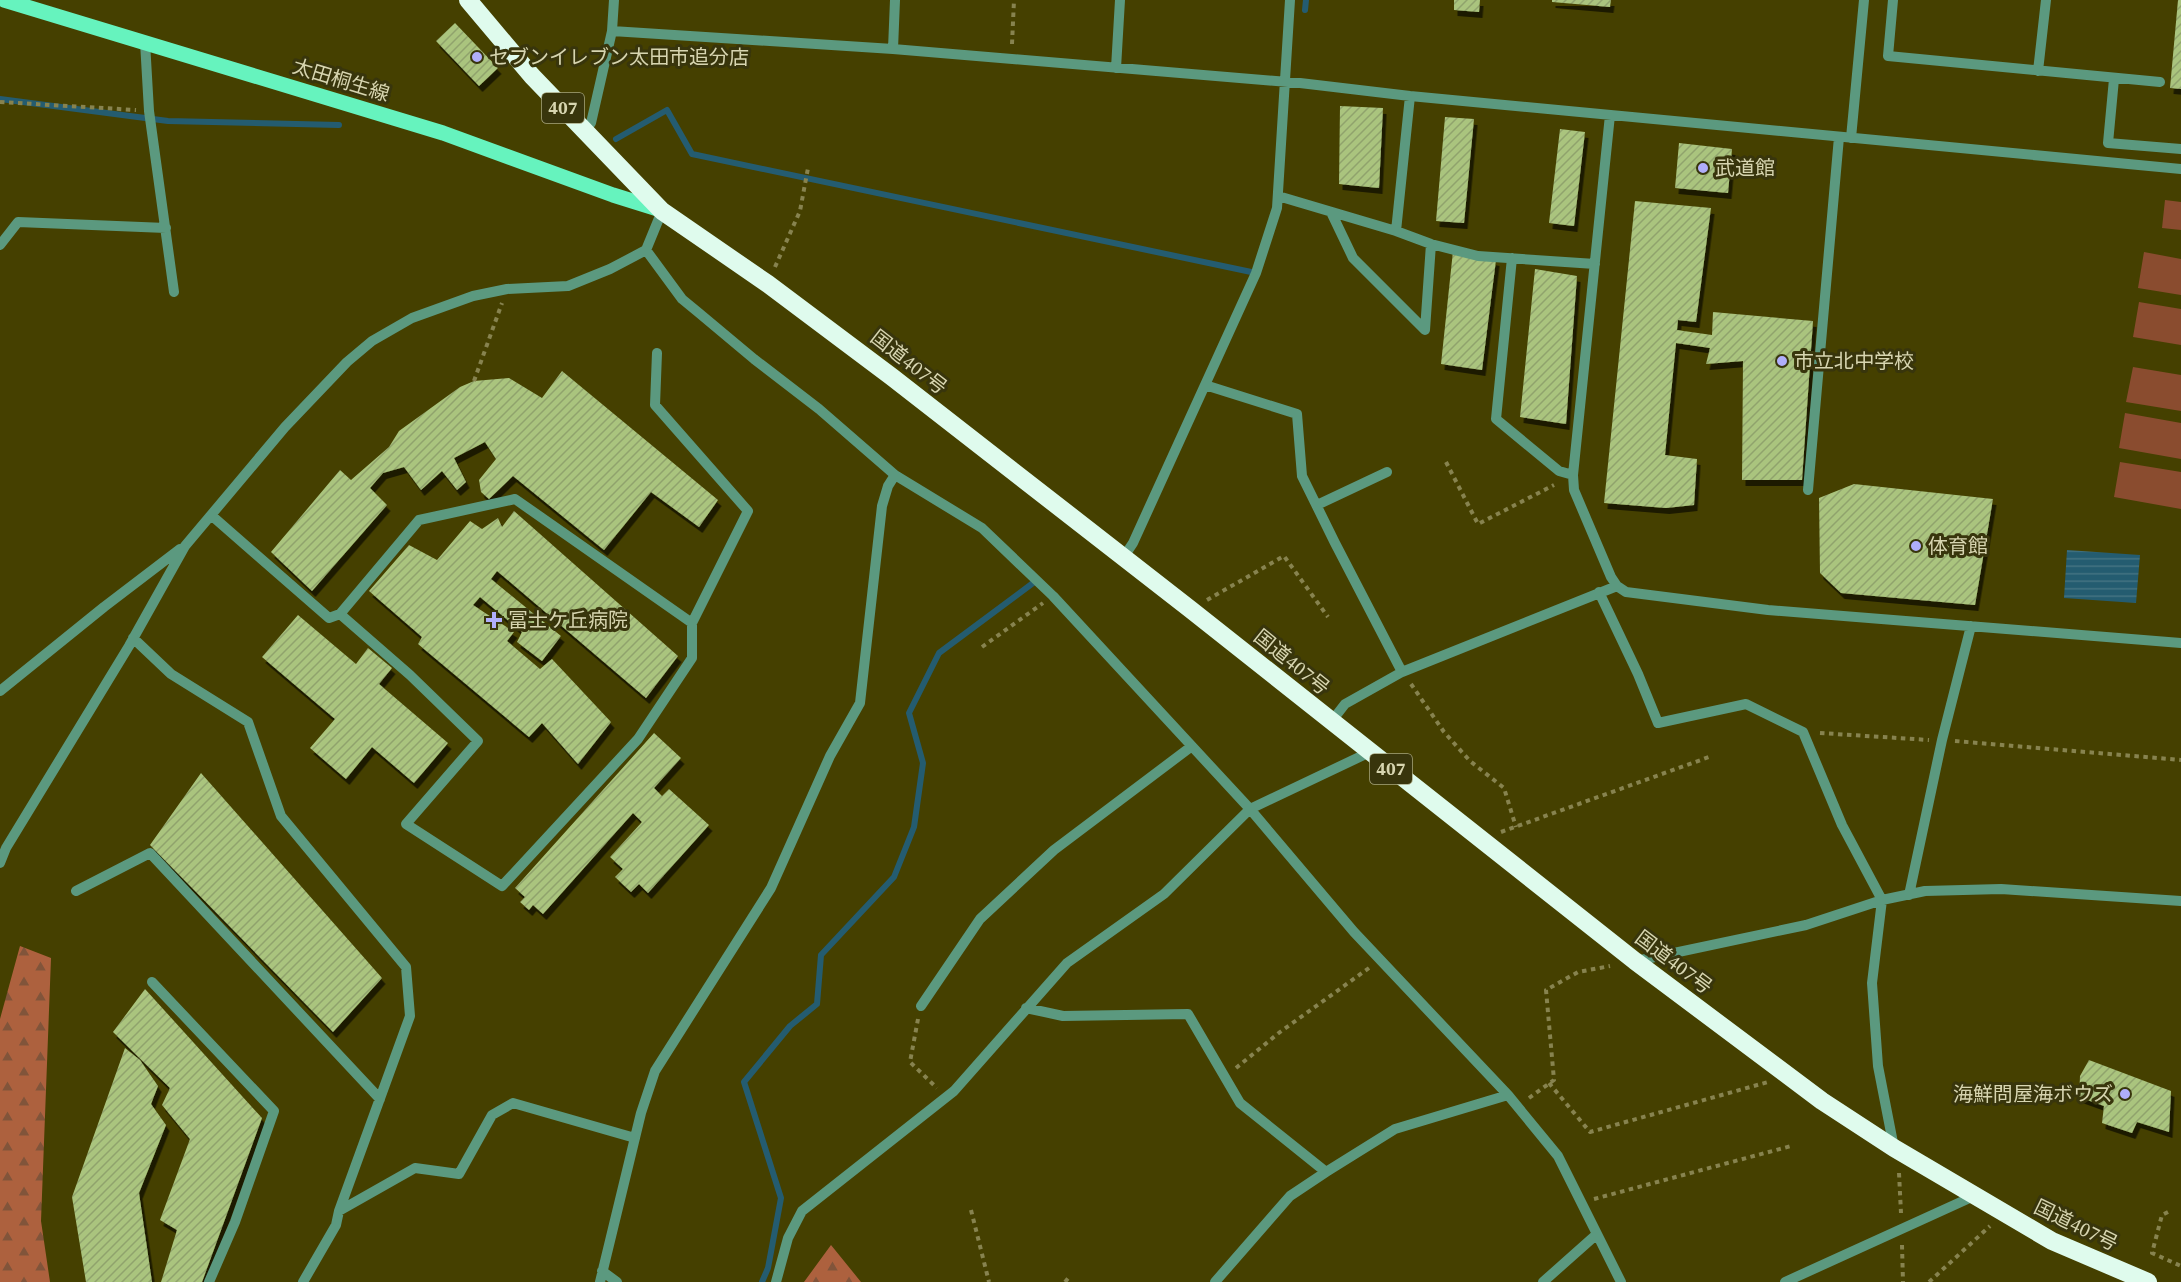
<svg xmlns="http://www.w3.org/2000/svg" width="2181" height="1282" viewBox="0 0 2181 1282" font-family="'Source Serif 4','Noto Sans JP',serif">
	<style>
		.green { fill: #8a4c2f }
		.forest { fill: url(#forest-firs) }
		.water { fill: url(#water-rules) }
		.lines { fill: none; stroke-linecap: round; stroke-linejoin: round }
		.stream { stroke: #245c70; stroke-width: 6 }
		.building { fill: url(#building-hatch); filter: url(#shadow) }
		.path { stroke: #87834f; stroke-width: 4; stroke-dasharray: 4.5 4.5; stroke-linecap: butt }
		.minor { stroke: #5b997f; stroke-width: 10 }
		.major { stroke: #66f3be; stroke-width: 15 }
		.highway { stroke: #dffbed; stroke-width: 18 }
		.poi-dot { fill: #b0aefa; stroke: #38350c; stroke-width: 2 }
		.labels { text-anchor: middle; stroke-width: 6; stroke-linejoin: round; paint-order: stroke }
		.shield { fill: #38350c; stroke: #a7a57f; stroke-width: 1.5 }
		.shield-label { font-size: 18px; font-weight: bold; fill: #d7d5b0 }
		.poi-label { font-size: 20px; fill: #d7d5b0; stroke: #38350c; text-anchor: start }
		.street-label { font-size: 20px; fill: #d7d5b0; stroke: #38350c }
	</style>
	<defs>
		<pattern id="forest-firs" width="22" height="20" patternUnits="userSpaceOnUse" patternTransform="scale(1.5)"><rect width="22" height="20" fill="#ad613e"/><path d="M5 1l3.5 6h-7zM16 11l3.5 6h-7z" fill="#81543a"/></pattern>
		<pattern id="water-rules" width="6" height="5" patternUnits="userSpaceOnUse" patternTransform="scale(1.5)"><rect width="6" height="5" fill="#245c70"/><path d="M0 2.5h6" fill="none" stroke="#437282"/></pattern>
		<pattern id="building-hatch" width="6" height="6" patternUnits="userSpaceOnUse" patternTransform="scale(1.5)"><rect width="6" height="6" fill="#aac47e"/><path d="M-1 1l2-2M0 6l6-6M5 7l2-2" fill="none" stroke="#90a36c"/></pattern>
		<filter id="shadow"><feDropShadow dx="3.5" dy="6" stdDeviation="0" flood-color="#0009"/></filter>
	</defs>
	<rect width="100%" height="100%" fill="#454000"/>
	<!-- green -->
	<path class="green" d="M2165,200L2181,202V230L2162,228Z
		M2144,252L2181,259V295L2138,288Z
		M2139,302L2181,309V345L2133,337Z
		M2133,367L2181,375V411L2126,402Z
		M2125,413L2181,423V459L2119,448Z
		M2120,462L2181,472V509L2114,497Z"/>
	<!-- forest -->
	<path class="forest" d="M20,946L51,958L41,1221L50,1282H0V1019Z
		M831,1245L861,1282H804Z"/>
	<!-- water -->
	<path class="water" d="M2067,550L2140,555L2136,603L2064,598Z"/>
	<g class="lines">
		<!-- stream -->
		<path class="stream" d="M1305,10L1306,0
			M0,99L168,121L339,125
			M616,139L667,110L692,154L1256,273
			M762,1282L768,1268L781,1198L744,1082L790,1026L817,1004L821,955L894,877L914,827L923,763L909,713L939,653L1037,580"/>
	</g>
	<!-- building -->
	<path class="building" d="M1454,0H1480L1479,12L1454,10Z
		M1552,0H1611L1610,7L1552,2Z
		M2178,0H2181V89L2170,88Z
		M455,23L498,68L479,86L436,41Z
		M1340,106L1383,108L1379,188L1339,184Z
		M1445,117L1474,119L1464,223L1436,221Z
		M1560,129L1585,132L1574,226L1549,223Z
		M1679,143L1732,149L1728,193L1675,188Z
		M1635,201L1711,208L1696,322L1678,320L1677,330L1712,335L1713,312L1813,321L1802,480H1742L1743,361L1706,364L1710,348L1676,343L1665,455L1697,459L1694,505L1666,508L1604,503Z
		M1453,251L1496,260L1482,370L1441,364Z
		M1535,269L1577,276L1566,424L1520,417Z
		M562,371L718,500L699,527L651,492L604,550L513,476L489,499L481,492L479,480L496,459L485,442L454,458L466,482L457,490L442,471L421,490L404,467L383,473L370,488L387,505L312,591L271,552L340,470L351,480L389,447L399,431L460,387L474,381L509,378L542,398Z
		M1854,484L1993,499L1975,605L1841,593L1820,573L1819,498Z
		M514,511L678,656L646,698L497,571L491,579L561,636L542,661L517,642L522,632L480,597L473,605L514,632L507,641L540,669L552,659L611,722L578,764L542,723L529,737L418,644L422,637L369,591L409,545L437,560L470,521L482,529L498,518L502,527Z
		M298,615L356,664L368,648L392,668L379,684L448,743L414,783L372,747L346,779L310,748L335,719L262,657Z
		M654,733L681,758L654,788L662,796L669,789L709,825L648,893L639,884L631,892L615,877L623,869L610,857L642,822L633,813L543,914L533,905L529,910L520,902L525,897L515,888Z
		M201,773L382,978L333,1032L150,845Z
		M145,989L262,1118L202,1282H161L177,1230L160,1220L190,1139L162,1105L170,1088L113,1032Z
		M125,1048L140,1060L158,1086L151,1104L166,1125L139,1193L152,1282H86L72,1197Z
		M2089,1060L2171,1091L2169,1132L2137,1122L2132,1133L2102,1123L2104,1106L2079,1097L2080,1076Z"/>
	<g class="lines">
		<!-- path -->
		<path class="path" d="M1012,44L1014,0
			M0,102L136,110
			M775,267L800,211L808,168
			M474,381L502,303
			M1446,462L1478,524L1554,485
			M1207,600L1284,556L1328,617
			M982,647L1043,603
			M1411,684L1444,732L1470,761L1504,788L1516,827
			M1820,733L1929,740
			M1955,741L2181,760
			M1501,832L1709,757
			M918,1019L910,1062L937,1088
			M1236,1068L1280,1032L1369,968
			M1549,1083L1590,1132L1768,1082
			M1529,1098L1554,1080L1546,990L1578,972L1610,966
			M1899,1173L1901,1213
			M1594,1199L1791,1146
			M971,1210L989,1282
			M2168,1212L2162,1215L2152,1253L2181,1266
			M1902,1245L1903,1282
			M1065,1282L1070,1276
			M1929,1282L1990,1226"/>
		<!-- minor -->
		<path class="minor" d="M1893,0L1888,56L2160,82
			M612,31L893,49L1300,83L1410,96L2181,169
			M145,42L149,111L174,292
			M893,49L895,0
			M1116,68L1120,0
			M2038,71L2046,0
			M2114,79L2108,143L2181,149
			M1610,115L1573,475L1574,490L1611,577L1617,586L1626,592L1768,610L2181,643
			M584,130L591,123L612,31L614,0
			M1851,138L1864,0
			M1278,196L1396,231L1431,244L1478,256L1595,264
			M662,211L646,250L682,299L699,313L754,359L819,409L895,475L982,528L1053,596L1250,809L1354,932L1508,1095L1558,1156L1621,1282
			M1331,212L1353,258L1425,330L1431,244
			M1396,231L1410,96
			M0,245L18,222L166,228
			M1512,258L1496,419L1559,471L1573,475
			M657,353L655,405L748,511L692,623L515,499L419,520L340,614L410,675L478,741L406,824L502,886L638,739L692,658V623
			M1205,385L1297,414L1302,476L1335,543L1402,672
			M1808,490L1839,137
			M1317,505L1387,472
			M211,515L329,618L340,614
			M1123,558L1133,543L1256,273L1277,208L1290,0
			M1599,592L1638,674L1658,723L1746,704L1803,732L1842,825L1882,900L1872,983L1878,1066L1894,1148
			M133,638L171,674L248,722L281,816L406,967L410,1016L339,1211L336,1225L303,1282
			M0,691L104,607L180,549
			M1331,722L1345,704L1402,672L1617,586
			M0,863L6,848L129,646L185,546L285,427L347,362L372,341L412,318L473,296L507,289L568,286L610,269L646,250
			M76,891L150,853L380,1099
			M1909,895L1942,740L1971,626
			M1636,961L1806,925L1882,900L1925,891L2001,889L2181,901
			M152,982L274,1111L235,1222L209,1282
			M921,1006L980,919L1054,850L1192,746
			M1026,1008L1063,1016L1188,1014L1240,1103L1326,1172L1395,1129L1508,1095
			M339,1211L415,1168L459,1174L492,1115L513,1103L635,1138
			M602,1271L617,1282
			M600,1282L641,1113L655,1071L771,888L830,756L860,703L882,506L888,486L895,475
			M776,1282L788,1238L802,1211L954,1091L1067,963L1164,894L1250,809L1370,752
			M1215,1282L1290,1196L1326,1172
			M1543,1282L1597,1234
			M1785,1282L1974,1196"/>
		<!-- major -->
		<path class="major" d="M4,0L443,133L613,195L661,210"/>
		<!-- highway -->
		<path class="highway" d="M468,0L532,76L662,211L768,284L892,377L1190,609L1635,961L1822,1101L1894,1148L2052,1241L2148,1282"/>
	</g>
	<!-- markers -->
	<g class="poi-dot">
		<circle cx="477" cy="57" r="6"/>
		<circle cx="1703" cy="168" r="6"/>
		<circle cx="1782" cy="361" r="6"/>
		<circle cx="1916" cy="546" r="6"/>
		<path d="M491 611h6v6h6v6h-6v6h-6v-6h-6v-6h6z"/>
		<circle cx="2125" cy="1094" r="6"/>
	</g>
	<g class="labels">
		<!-- shield labels -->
		<g class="shield">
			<rect x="542" y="93" width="42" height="30" rx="4.5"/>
			<rect x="1370" y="754" width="42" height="30" rx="4.5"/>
		</g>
		<g class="shield-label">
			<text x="563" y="114">407</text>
			<text x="1391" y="775">407</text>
		</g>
		<!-- poi labels -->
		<g class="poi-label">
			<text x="489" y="64">セブンイレブン太田市追分店</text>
			<text x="1715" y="175">武道館</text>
			<text x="1794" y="368">市立北中学校</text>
			<text x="1928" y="553">体育館</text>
			<text x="508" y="627">冨士ケ丘病院</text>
			<text x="2113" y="1101" text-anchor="end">海鮮問屋海ボウズ</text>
		</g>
		<!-- street labels -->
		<g class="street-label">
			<text transform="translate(341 80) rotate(17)" y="7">太田桐生線</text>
			<text transform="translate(909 362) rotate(38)" y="7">国道407号</text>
			<text transform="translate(1292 662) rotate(39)" y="7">国道407号</text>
			<text transform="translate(1674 962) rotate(37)" y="7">国道407号</text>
			<text transform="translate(2076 1225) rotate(26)" y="7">国道407号</text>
		</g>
	</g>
</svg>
